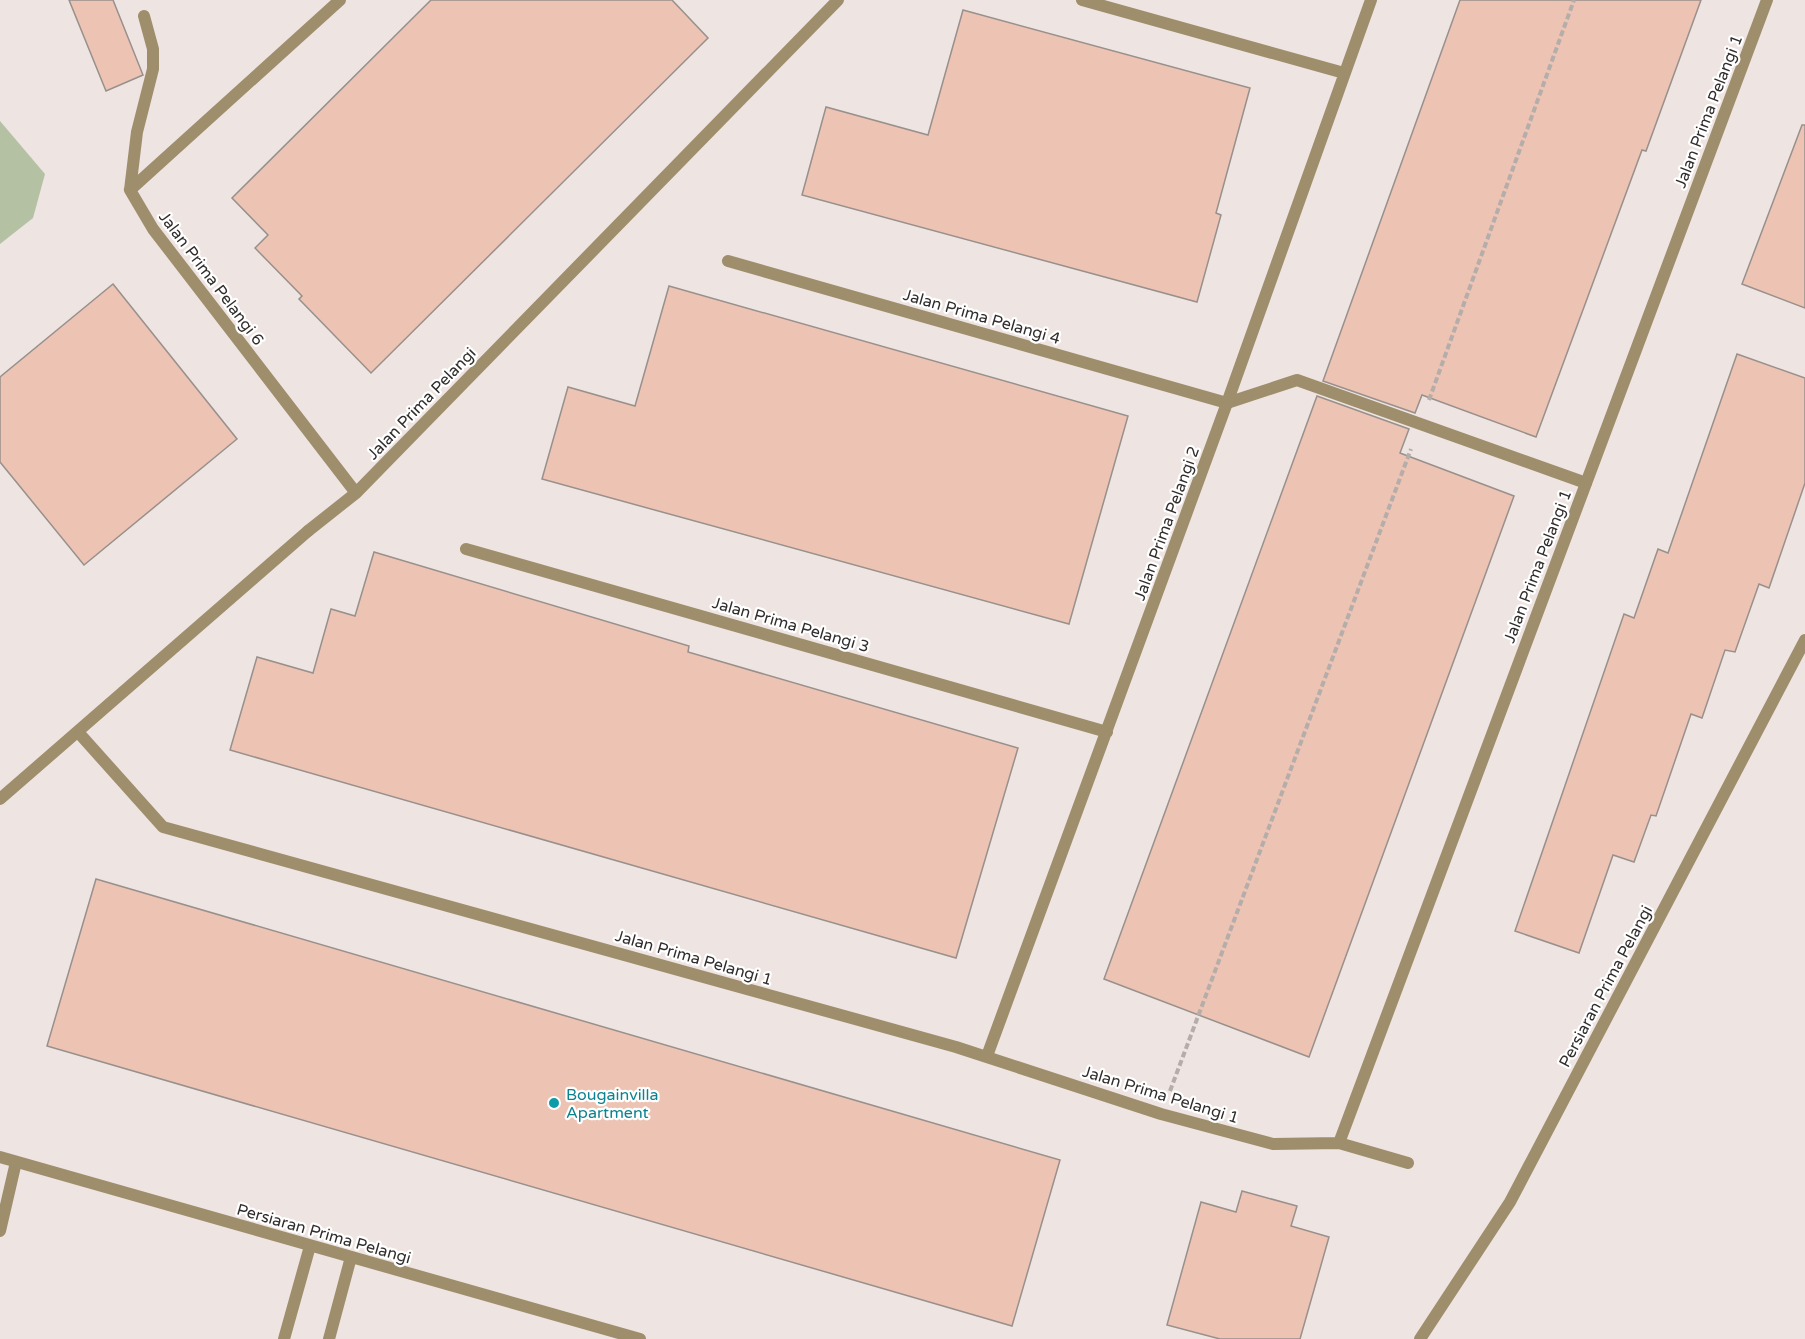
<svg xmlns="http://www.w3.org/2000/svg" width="1805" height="1339" viewBox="0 0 1805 1339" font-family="'Varela Round',sans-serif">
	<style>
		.green { fill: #b4c2a3 }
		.building { fill: #edc3b3; stroke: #98908c; stroke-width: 1.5 }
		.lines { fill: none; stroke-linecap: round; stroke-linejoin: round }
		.path { stroke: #b5adaa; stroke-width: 4; stroke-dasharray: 6 3; stroke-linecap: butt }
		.lane { stroke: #9e8e6c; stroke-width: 12 }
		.street { stroke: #9e8e6c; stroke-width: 12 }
		.culture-dot { fill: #0f9aa8; stroke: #fff; stroke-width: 2 }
		.labels { text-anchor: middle; stroke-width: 4.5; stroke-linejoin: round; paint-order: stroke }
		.street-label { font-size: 16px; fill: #312d2c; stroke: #fff }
		.culture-label { font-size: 16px; fill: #0d838f; stroke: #fff; text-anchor: start }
	</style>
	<rect width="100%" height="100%" fill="#eee4e1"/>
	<!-- green -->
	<path class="green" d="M0,121L45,174L33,218L0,244Z"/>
	<!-- building -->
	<path class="building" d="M69,0H113L143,75L106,91Z
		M431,0H672L708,38L371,373L299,299L302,296L255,248L268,235L232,198Z
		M1460,0H1701L1646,151L1642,150L1536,437L1422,395L1415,413L1323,381Z
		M963,10L1250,88L1216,213L1221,215L1197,302L802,195L826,107L928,135Z
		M1802,125H1805V308L1742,284Z
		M113,284L237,439L84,565L0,462V377Z
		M669,286L1128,416L1069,624L542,479L568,387L635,406Z
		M1737,354L1805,378V483L1769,588L1759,584L1735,652L1725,650L1702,718L1691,714L1656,816L1651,815L1634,862L1613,855L1579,953L1515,931L1624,614L1634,618L1658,549L1668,553Z
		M1317,396L1409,429L1400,453L1514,496L1309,1057L1104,979Z
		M374,552L689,646L688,652L1018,748L956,958L230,750L257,657L313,673L331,609L355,616Z
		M96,879L1060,1160L1012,1326L47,1046Z
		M1242,1191L1297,1206L1291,1226L1329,1237L1300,1339H1220L1167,1325L1201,1202L1236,1212Z"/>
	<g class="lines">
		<!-- path -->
		<path class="path" d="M1429,400L1574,0
			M1170,1091L1411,449"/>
		<!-- lane -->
		<path class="lane" d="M340,0L130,190L153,229L356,493
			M130,190L137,132L153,69V49L144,16
			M1227,403L1297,380L1586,483
			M308,531L356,493L838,0
			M0,1231L16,1162"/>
		<!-- street -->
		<path class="street" d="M1082,0L1344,73
			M728,261L1227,403
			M466,549L1107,732
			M78,732L163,827L956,1047L1161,1114L1273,1144L1339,1143L1408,1163
			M0,799L308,531
			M987,1056L1227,403L1371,0
			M1339,1143L1767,0
			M0,1157L640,1339
			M284,1339L310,1246
			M329,1339L351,1257
			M1420,1339L1510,1202L1805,640"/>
	</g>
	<!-- markers -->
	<circle class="culture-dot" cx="554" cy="1103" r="6"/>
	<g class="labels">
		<!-- street labels -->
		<g class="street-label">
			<text transform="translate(1708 111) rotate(-69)" y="6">Jalan Prima Pelangi 1</text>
			<text transform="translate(212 278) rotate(53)" y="6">Jalan Prima Pelangi 6</text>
			<text transform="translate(982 316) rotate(16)" y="6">Jalan Prima Pelangi 4</text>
			<text transform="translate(421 403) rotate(-46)" y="6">Jalan Prima Pelangi</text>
			<text transform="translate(1166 523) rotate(-70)" y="6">Jalan Prima Pelangi 2</text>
			<text transform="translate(1537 566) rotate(-69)" y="6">Jalan Prima Pelangi 1</text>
			<text transform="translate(791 624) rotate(16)" y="6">Jalan Prima Pelangi 3</text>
			<text transform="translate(694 957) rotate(16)" y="6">Jalan Prima Pelangi 1</text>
			<text transform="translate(1605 986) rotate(-62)" y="6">Persiaran Prima Pelangi</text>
			<text transform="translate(1161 1094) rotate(17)" y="6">Jalan Prima Pelangi 1</text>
			<text transform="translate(324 1233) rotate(16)" y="6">Persiaran Prima Pelangi</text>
		</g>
		<!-- culture labels -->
		<g class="culture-label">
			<text x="566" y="1100">Bougainvilla<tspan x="566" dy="18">Apartment</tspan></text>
		</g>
	</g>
</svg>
